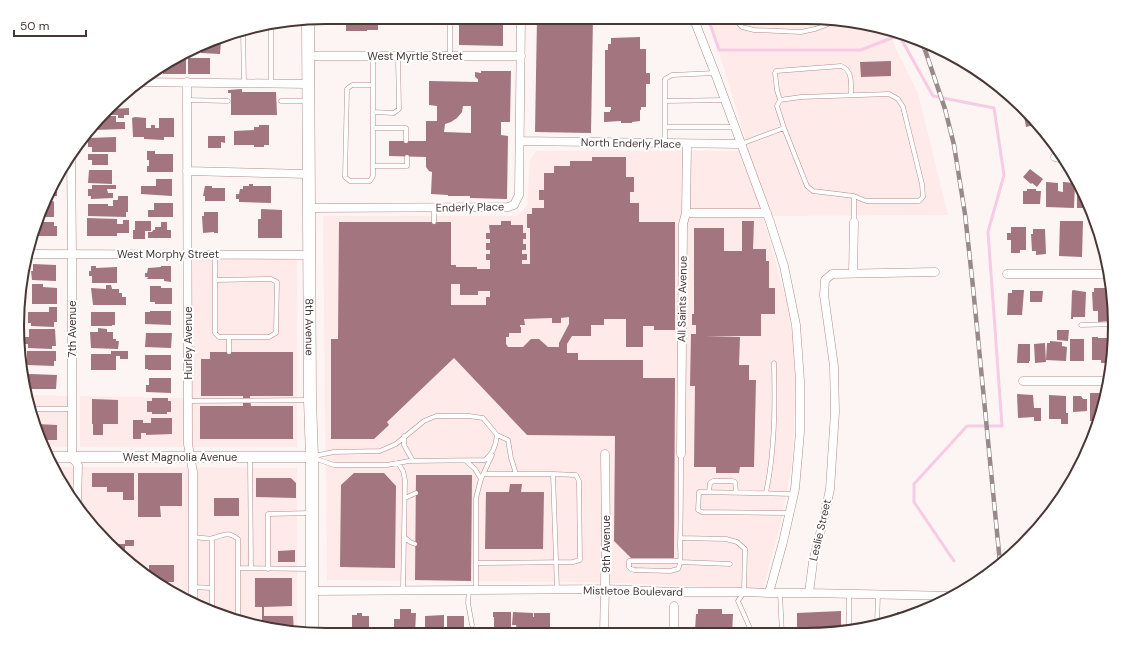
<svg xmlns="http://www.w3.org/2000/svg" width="1132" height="652" viewBox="0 0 1132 652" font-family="'DM Sans',sans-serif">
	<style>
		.built { fill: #feeae8 }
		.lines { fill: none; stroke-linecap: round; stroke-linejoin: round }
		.stream { stroke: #f7cbe3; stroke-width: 3 }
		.building { fill: #a2757f; fill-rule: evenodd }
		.service-casing { stroke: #b38d8a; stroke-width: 5 }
		.minor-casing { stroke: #b38d8a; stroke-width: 9 }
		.tertiary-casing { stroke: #b38d8a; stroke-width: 11 }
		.secondary-casing { stroke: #b38d8a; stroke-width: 13 }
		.service { stroke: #fff; stroke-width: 4 }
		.minor { stroke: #fff; stroke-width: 8 }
		.tertiary { stroke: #fff; stroke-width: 10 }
		.secondary { stroke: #fff; stroke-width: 12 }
		.rail-casing { stroke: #978a89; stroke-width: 4.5 }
		.rail { stroke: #fff; stroke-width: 3; stroke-dasharray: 9; stroke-linecap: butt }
		.labels { text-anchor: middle; stroke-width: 4; stroke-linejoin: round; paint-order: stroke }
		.street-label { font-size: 11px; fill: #473735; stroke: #fff }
		.rim { fill: none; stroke: #473735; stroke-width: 2 }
	</style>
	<rect width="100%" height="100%" fill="#fdf5f4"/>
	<!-- built -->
	<path class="built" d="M707,18H826L889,30L897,51L918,93L948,215L763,216L786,300L797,363L792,464L780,526L763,589L590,582L327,580L323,216H516L527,207L530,160L536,151H739L747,144L720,55Z
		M188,254L297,255V447H80V396L184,398Z
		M29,395L68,396V447L42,446Z
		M55,467L297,468V633L226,619L155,583L94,530Z"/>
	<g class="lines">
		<!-- stream -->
		<path class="stream" d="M708,18L719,50H861L899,35L933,96L994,108L1004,175L988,232L1002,426H967L914,484V502L954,561"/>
	</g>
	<!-- building -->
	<path class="building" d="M346,17H378V30H367V31H346Z
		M537,17H593L591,133L535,132Z
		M459,23L503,24V46L459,45Z
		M640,37V49H646V73H650V84H646V107H641V110H640V121L632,122V123H621V121L604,122V112H610V110H611V107H605V50H608V44H611V38Z
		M214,40L221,41L220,54L201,53V47Z
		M181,58H186V74H163V67Z
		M188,58H210V74H188Z
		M891,61V76L861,77L860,62Z
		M481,71H511L510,122H501V135L508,136L507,199L470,198V196H448V195L431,194L432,172L429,171L426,167V157L389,156V141H426V121H437V106L429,105V81L478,82V79L476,78L475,76V72L481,73ZM463,106H471V133L444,132L445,124L451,122L457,118L462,112Z
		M242,89V92H276L277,115H231V93H228V90Z
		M129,108V115H124V118H118V115H106L112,109Z
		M1030,115L1037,123L1038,124L1026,127L1024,116Z
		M105,116H116V122H125V129L92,130Z
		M135,117L146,118V128H151V125H155V128H159V118H174V137H164V140L144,139V137H133L132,118Z
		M259,125H269V145H264V147H254V145H234V131L254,130V127H259Z
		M208,136H225V143L221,142V148H208Z
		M116,137V152H92V147H88V138Z
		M147,151H155V154H173V172H147V166H149V160H147Z
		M88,154H108V165H92V160H88Z
		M592,157H626V177H634V192H630V203H639V222H675V330H654V326H643V347H626V319H604V325H591V336H572L567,344V353H578V360H643V378H675L674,558H631L614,541L615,436L527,435L454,358L387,422L389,425L374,439H331V339H338L339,222H451V265H456V267H477V269H490V260H486V254H490V250H486V243H490V239H486V233H490L489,225H501V221H511V225H523V233H526V239H523V244H526V250H522V254H527V260H522V264H530V228H527V214H532V208H544V200H539V190H544V173H554V166H570V161H592ZM451,284H460V295H478V291H490V297H486V305H451ZM569,317V324L559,343V347H548L539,339H531L523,347H508L506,344V337H509V333H521V327H520V325H525L524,319L552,318V323H561V318Z
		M1030,169L1043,179L1037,187L1032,183L1031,184L1023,177Z
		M89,170H112V184L88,183Z
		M156,179H172V196L141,194V186H156Z
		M57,181V196H50Z
		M1077,181L1091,208H1092H1077Z
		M1046,182L1058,183V191L1063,192V182L1075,183L1074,208L1046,207Z
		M249,184H253V186H271V203L239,202V199H236V194H239L240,189H243V186H249Z
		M92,185H116V189H107L108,193H113V198L91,199V196H88V189H92Z
		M205,186H212V188H225V201H205V196H203Z
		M1027,189H1036V191H1041L1040,204H1023V191H1027Z
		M118,196H128V212H126V217L88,216V204H108V206H113V200H118Z
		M48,201H53L54,202V217H41Z
		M154,203H173V217H148V210H154Z
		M261,209L282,210V238H258V219H261Z
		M204,212H218V233H214V232L203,233L202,216H204Z
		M87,218L117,219V224H123V220H129V233H117V236H87Z
		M135,221H151V231H145V239H133V230H135Z
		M742,221H754L753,249H766V261H769V288H775V314H761V336H705L740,337L739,365H749V380H756L754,467H740L739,473H716V467H694L695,386H690L691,334H696V325H692V314H694V228H724V251H742Z
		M1060,221H1083L1082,257L1059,256Z
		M39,222H54V226H57V236H32Z
		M161,222H167V230H171V238H148V232H152L153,230H155V227H161Z
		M1011,227H1026V250H1020V253H1011V240H1007V233H1011Z
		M1033,229H1045L1046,254L1036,255V251H1032L1031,234H1033Z
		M1097,230H1098L1103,247H1097Z
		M33,264L56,265V281L32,280L31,271H33Z
		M91,266H96V268L117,267V283H92V276H89V271H91Z
		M161,266H171V282L164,281V279H147L148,277H145V273H147L148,268L161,267Z
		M32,284H43V287L57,288V304H32Z
		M106,285H111L112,289H119V293H122V297H126V305H93L91,288L106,289Z
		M150,286H161V288H172V304H155V302H150Z
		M1094,288H1109L1110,321L1098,322V311H1093L1092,292H1094Z
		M1012,290H1024L1022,315H1007L1008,293H1012Z
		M1073,290L1086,292L1085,317H1073V319H1071L1072,291Z
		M1030,291H1043L1042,302H1030Z
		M1111,292H1112L1113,305H1111Z
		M49,307H57V322H54V327L31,326V323H28V312H49Z
		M150,311H171V325L145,324V312H150Z
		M91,312H115V325H112V326H91Z
		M98,328L107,329V332H113V339H116V341H119L118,349L91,348L90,332H98Z
		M29,329H55L56,346H52V349L28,348V344H24V337H29Z
		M1057,330H1069L1068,341L1057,340Z
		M146,333H172L171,348L145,347Z
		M1092,337H1098V338H1111V360H1106V363H1101V360H1092Z
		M1070,339H1084V361H1070Z
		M1050,341L1062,342V346L1067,347L1066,361L1046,360L1047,343H1050Z
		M1045,343L1046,362L1035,363L1034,344Z
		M1018,344H1030V361H1029V363H1017Z
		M27,351H56V361H54V366L27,365Z
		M111,351H128V359H120V356H116V370H91V354H111Z
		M210,352H293V396H250V400L251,406H293V439H200V406H243V396H201V359H210Z
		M145,355H171V370H148V369H145Z
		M30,374L57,375L56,389H29V383L26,382V375Z
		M149,378H171V393L146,392V385H149Z
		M1090,393H1107L1098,421H1090Z
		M1017,394L1033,395L1034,408H1041V421H1034V417L1018,418Z
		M1049,395L1066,396V413H1068V424H1061V419H1049Z
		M1073,396H1081L1083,399H1087V411L1073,412Z
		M152,398H168V401H171V412H167V414H152V412H147V401H152Z
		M92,399L118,400V424H103V435H93V424H92Z
		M151,418H172V434L146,435V433H141V439H133V420H143V423H151Z
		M36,424L57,425V440H39Z
		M92,473H134V500H123V492H107V487H92Z
		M138,473H182V506H160L161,517H138Z
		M354,473H384L396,486L395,568L340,567L341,485Z
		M416,475H472L471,581L415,580Z
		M256,478H291L296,483V498L256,497Z
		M510,484H522L521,492H544L543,549H485L486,492H509Z
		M214,498H239V516H214Z
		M125,540H134V546H125V557L110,544H125Z
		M295,550V562H278V551Z
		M149,565H174V582H153L149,578Z
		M255,578H292V606L264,607V616H293L294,632L262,626V607H255Z
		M159,585H167V589Z
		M400,609H411V613H416L415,634H398V629H394V619H400Z
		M698,609H722V614H733L732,634H703V631H695L696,614H698Z
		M841,611V631L826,634H797V613Z
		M493,612H511V634H494V617H493Z
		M513,612L533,613V617H534V613H550V634H518L516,625H512Z
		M897,612L919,613L905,619L897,620Z
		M357,613H362V616H369V632H366V634H359V632H352V615H357Z
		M444,615V632H439V634H434V633H425V616Z
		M447,616H464V634H447Z"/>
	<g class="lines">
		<!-- service casing -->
		<g class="service-casing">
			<path id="service" d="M734,18L742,27L754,30L801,32L815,29L839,20
				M734,19L766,18
				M243,31L244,83
				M373,56V176L370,181H350L345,177L347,89L352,85H373
				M450,56V17
				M271,83V26
				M187,100L228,101
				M780,100L777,90L775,73L776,71L841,66C853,70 851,85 851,95
				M281,101H308
				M665,101L725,100
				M373,112L394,113L399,109L398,56
				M665,127H735
				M373,128H406V141
				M665,143V79L672,75L715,73
				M741,144L784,128L807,186L813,191L854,196L866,201H919L923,197L922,184L903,107L898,99L889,94L801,97L780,100L777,106L784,128
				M373,166H407V157
				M434,222V207
				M854,222V196
				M215,255V333L219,337H269L276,333L277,282L271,279L215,280
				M1081,325L1115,324
				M229,352V337
				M188,401L309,400
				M32,409H72
				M404,436V445L413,461
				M314,456L334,452L380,451L396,444L424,421L436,416H469L483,418L497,435L508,440L511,458L516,474
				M250,457L251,568
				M314,458L334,465H387L409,461L485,460C493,454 496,446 497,435
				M466,461L475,469L481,479
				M398,463L403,471L405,480L403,590
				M484,474H553L557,589
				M709,492L710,483L713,481H732L735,482L736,492
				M766,493C775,450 775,407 774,363
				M405,498L416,493
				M789,513L702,512L698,510L699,492L794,494
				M193,537C199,537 208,540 213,538C225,535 227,531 238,539V621
				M404,537L410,542L415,544
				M681,538L726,539L737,542L745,549L744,592L738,601L749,626V634
				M212,539V612
				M680,561H629V567L631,569L634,570L670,571L678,569C682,562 680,552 680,545C681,514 681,484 681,454
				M680,562L730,564
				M476,563L573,562L580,560L579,481L576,475L553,474
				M238,568L311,569
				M268,569V514L311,513
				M193,587L212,588
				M469,590L468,603L472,625
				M476,590V498L481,479L492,455
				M780,593L782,634
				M877,624L878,595
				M849,630V594"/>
		</g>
		<!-- minor casing -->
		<g class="minor-casing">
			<path id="minor" d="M693,17L715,73L770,222L784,266L796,325L800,381V432L795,489L783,542L769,593
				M308,56H521
				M137,82L308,84
				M187,82L188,444L193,472V602
				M520,141L741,144
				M71,152L72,254V457L78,465L77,503
				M1055,157L1066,160
				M187,171L309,174
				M309,208L508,207L514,205L519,195L521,17
				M686,213H767
				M27,254L309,255
				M853,273L854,222
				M1007,274H1110
				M1023,381H1110
				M681,454L683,224L686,213L687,144
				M312,591L605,589L673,592H744L769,593H809L954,596
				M809,593L813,562L824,518L830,489L835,412L834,366L824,295L825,280L832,274L935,272
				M604,634L606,535L605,454
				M674,634V606"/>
		</g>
		<!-- tertiary casing -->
		<g class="tertiary-casing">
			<path id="tertiary" d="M48,457H312"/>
		</g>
		<!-- secondary casing -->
		<g class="secondary-casing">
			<g id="secondary">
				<path id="s1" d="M308,20L310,400L312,457V634"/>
			</g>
		</g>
		<!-- service -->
		<use href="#service" class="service"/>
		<!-- minor -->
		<use href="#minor" class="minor"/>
		<!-- tertiary -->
		<use href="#tertiary" class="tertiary"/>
		<!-- secondary -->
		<use href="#secondary" class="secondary"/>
		<!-- rail casing -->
		<g class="rail-casing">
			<path id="rail" d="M922,41L945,109L954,145L965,214L973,287L1000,563"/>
		</g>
		<!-- rail -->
		<use href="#rail" class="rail"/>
	</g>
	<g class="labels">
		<!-- street labels -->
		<g class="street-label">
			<text x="415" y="60">West Myrtle Street</text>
			<text transform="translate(631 143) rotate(1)" y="4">North Enderly Place</text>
			<text transform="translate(470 207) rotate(-1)" y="4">Enderly Place</text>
			<text x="168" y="258">West Morphy Street</text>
			<text transform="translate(682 299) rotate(-89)" y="4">All Saints Avenue</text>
			<text dy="4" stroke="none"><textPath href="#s1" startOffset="307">8th Avenue</textPath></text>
			<text transform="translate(72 329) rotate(-90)" y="4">7th Avenue</text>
			<text transform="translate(188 343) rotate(-90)" y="4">Hurley Avenue</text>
			<text x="180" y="461">West Magnolia Avenue</text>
			<text transform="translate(820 530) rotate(-77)" y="4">Leslie Street</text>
			<text transform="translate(606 544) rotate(-90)" y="4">9th Avenue</text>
			<text transform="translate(633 591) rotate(1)" y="4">Mistletoe Boulevard</text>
		</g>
	</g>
	<!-- crop -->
	<path d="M0 0H1132V652H0ZM326 24H806A302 302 0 0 1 1108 326V326A302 302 0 0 1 806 628H326A302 302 0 0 1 24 326V326A302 302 0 0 1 326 24Z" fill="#fff" fill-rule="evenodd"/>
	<path class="rim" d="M326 24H806A302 302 0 0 1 1108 326V326A302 302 0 0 1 806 628H326A302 302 0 0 1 24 326V326A302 302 0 0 1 326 24Z"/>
	<!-- scale -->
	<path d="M14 30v6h72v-6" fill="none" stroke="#473735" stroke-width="2"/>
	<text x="20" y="30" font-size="12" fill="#473735" stroke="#ffffff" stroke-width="3" paint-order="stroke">50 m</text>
</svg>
